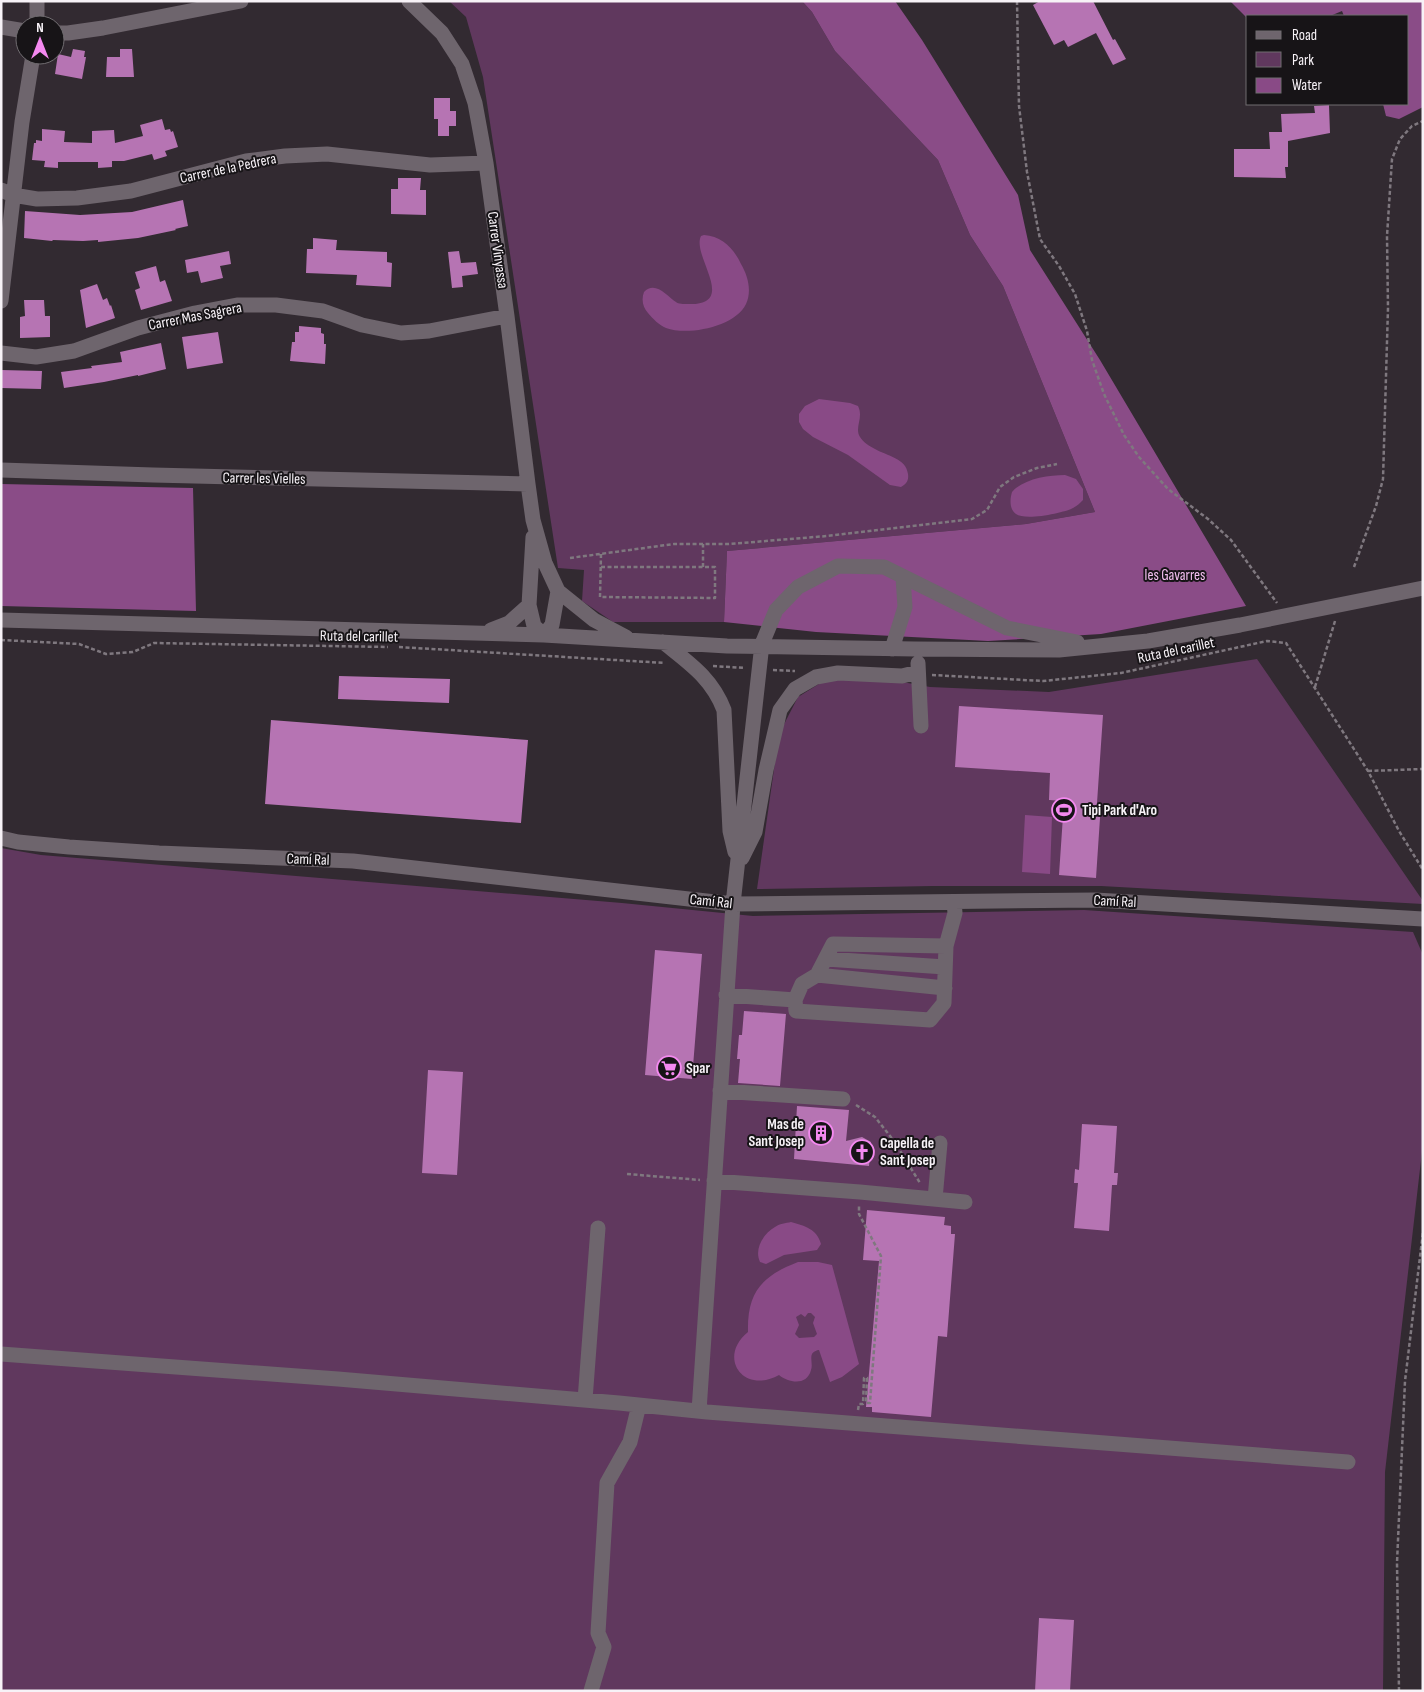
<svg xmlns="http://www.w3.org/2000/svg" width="1424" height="1692" viewBox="0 0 1424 1692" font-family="'Sofia Sans Condensed',sans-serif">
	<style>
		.green { fill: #60385e }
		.forest { fill: #8a4c87 }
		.water { fill: #894a86; fill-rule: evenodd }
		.building { fill: #b674b3 }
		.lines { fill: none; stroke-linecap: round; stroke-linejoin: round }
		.path { stroke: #7f787f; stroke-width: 2.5; stroke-dasharray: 4 2.5; stroke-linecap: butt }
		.minor { stroke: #6e656d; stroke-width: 15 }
		.labels { text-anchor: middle; stroke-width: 4; stroke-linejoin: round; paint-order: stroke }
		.street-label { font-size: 15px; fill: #f7f2f7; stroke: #171417 }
		.park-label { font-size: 15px; fill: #f5c0f2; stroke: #171417 }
		.poi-label { font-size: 15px; font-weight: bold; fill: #f7f2f7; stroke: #171417; text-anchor: start }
	</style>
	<rect width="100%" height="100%" fill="#322a31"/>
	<!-- green -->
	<path class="green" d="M449,1H802L812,12L835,51L938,160L970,235L1003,286L1095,512L1026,524L727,551L724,622H613L582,601L584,570L558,568L483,77L466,17Z
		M1257,659L1423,901V904L1101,886H933L757,889L779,734L798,697L827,679L891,680L930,687L1049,692Z
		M1,848L41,855L622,903L753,916L1084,910L1413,932L1423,955V1143L1385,1472L1383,1691H1Z"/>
	<!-- forest -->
	<path class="forest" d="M802,1H895L922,40L1018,195L1030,250L1100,360L1246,606L1101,634L988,641L816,632L724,622L727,551L1026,524L1095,512L1003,286L970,235L938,160L835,51L812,12Z
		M1230,1H1423V107L1399,119L1386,116L1383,104H1408V16H1344L1342,11L1330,16H1248V19Z
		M1,484L193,488L196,611L1,606Z"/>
	<!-- water -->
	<path class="water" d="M704,235C722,236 734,249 741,264C748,276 752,291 746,304C735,327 688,336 666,328C659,325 653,319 648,313C643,307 641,300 644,292C655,280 667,296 676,302C678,304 684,304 687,304C740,306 691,256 701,236Z
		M819,399L850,403L858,406C864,418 854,427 860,437C863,442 869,446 875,449C887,456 906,458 908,474C909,481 906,484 901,487L890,485L848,455L813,437L803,429L799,422V414L805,406Z
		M1065,475L1076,479L1083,489V500C1080,503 1077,506 1073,508C1064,513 1025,521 1016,514C1009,509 1010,499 1012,492C1023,479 1048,475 1065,475Z
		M1025,815L1052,817L1050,874L1022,872Z
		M791,1222C805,1226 817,1229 821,1244L817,1250L784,1255L766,1264L760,1262C754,1249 763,1234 775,1227C779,1224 786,1223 791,1222Z
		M798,1262H818L832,1265L859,1364L842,1377L830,1382L819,1350C817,1350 813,1352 812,1354C810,1358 813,1365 811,1370C807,1386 789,1383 779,1375C743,1395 717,1357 748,1332C747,1292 762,1276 798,1262ZM808,1313H811L815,1317L813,1323L817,1334L814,1337L799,1338L795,1334L799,1325L796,1317L801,1314L805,1317Z"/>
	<!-- building -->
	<path class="building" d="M1040,1H1093L1113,40L1115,39L1126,59L1113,65L1096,33L1068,47L1064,40L1054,45L1033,5Z
		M73,49L85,51L84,57H86L82,79L55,74L58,54L71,57Z
		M120,49H132L134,77H106L107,57H120Z
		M434,98H450V111H456V126H449V136H438V119H434Z
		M1329,105L1330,133L1288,141V167H1285L1286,178L1234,177V149H1270L1269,132H1282L1281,114L1315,113L1314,106Z
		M162,119L165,130L170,129L171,132L173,131L178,147L165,151L167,156L154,160L152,154L124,161H112V167L98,168V162H58V168L44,167L45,161L32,160L34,143H36V140L42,141V129L65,131L64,142L92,143V131L114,130L115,143L143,136L140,125Z
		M398,178H421L420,190H426V215L391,214V189H398Z
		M183,200L188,226L175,229L176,230L138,238L98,242V240L83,241L53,240L52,241L24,238L25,211L80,215L132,212Z
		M313,238L337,240L336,250L387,252V262L392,263L391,287L356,285L357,275L306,273L307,249H313Z
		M229,251L231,264L220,266L223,278L201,283L198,271L187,273L185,260Z
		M459,251L461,263L476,262L478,274L462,276L463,287L452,288L448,252Z
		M156,266L160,282L165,280L172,301L141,310L135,290L140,288L135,272Z
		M97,284L103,300L107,298L110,306L111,305L115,318L86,328L80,290Z
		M24,300H44L45,316H50V337L20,338V317L25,316Z
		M299,326L321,328V333L324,334V344H326L325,364L290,361L292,342H295V332H299Z
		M218,332L223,363L187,369L182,337Z
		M161,343L166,369L138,376V375L104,382L64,388L61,372L92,368L91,366L122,362L120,352Z
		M1,370L42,371L41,389L1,388Z
		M339,676L450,679L449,703L338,699Z
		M959,706L1103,715L1097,803H1101L1096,878L1059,875L1064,801L1049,800L1050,773L955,767Z
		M271,720L528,740L521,823L265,804Z
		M655,950L702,954L692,1079L645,1075Z
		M744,1011L786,1014L780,1086L738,1083L740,1059H737L739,1035H742Z
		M428,1070L463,1072L457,1175L422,1173Z
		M797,1106L849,1110L846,1141L862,1137L871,1142L869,1166L794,1159Z
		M1082,1124L1117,1126L1114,1173H1118L1117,1185H1112L1109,1231L1074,1228L1078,1183H1074L1075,1169L1079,1170Z
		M867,1210L945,1217L944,1225L951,1226V1234H955L947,1337L938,1336L931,1417L872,1412V1407H866L879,1261L863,1260Z
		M1039,1618L1074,1620L1070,1691H1035Z"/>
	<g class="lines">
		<!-- path -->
		<path class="path" d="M1017,1L1019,106L1027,172L1040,239L1059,266L1075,294L1087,331L1092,360L1104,394L1124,435L1139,457L1168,489L1208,519L1231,540L1277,603
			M601,554L600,597L715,598V567H601
			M570,558L674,544H729L827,536L972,519L987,510L1000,487L1014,477L1037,468L1057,464
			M703,567V544
			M1354,567L1376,506L1383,479L1388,308L1387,236L1392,159L1400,139L1412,126L1423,121
			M1,640L79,644L106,654L133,652L154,643L388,647
			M399,647L665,663
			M713,666L745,668
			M773,670L795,671
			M932,675L1043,681L1121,673L1267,641L1286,643L1368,771L1399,831L1423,870
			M1315,687L1335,621
			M1368,771L1423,769
			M856,1105L875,1117L894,1141L920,1183
			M627,1174L700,1180
			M858,1410L859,1404H863L864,1378H867L866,1403H870L881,1256L859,1214V1205
			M1399,1691L1397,1563L1405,1381L1423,1232"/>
		<!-- minor -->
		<path class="minor" d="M409,1L442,33L462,64L475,103L486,163L507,316L528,484L533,520L545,563L558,591L594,620L626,637
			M37,25V1
			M1,27L25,31
			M55,33H68L103,28L241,1
			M1,190L13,195L37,199L77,198L131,191L246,161L285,156L327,154L430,165L486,163
			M1,301L22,122L33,55
			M1,353L36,357L74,351L138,328L195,313L237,305H276L323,311L362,325L401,333L429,331L507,316
			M1,470L153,475L528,484
			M529,605L534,626L544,635L552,625L558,591
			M1,620L544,635L727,646L915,649L1059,650L1148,641L1240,625L1423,588
			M491,630L509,623L529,605L533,537
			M663,642C689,663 712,678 724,710L730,831L735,852
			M892,649L905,607L903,577
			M918,663L921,726
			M1,838L18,842L69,847L159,853L353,861L733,904L1095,900L1423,919
			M742,858L755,832L766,770L780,710L795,689L816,677L838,673L902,676L918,672
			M826,959L945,967
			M817,975L945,988
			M726,995L795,1000L796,1011L930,1020L944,1003L946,946L955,913L954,902
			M795,1000L802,984L817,975L833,944L946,946
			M720,1091L843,1099
			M714,1181L860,1192L965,1202
			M935,1199L940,1143
			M1,1354L338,1379L619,1403L707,1412L1348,1462
			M585,1400L598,1228
			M699,1411L733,904L762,644L776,610L798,587L838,566L884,567L1007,628L1077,642
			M591,1691L604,1647L598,1633L607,1483L630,1442L639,1405"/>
	</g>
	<!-- icons -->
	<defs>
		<g id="stadium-ring" transform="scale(1.25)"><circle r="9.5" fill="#171417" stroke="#f489f0" stroke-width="1.5"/><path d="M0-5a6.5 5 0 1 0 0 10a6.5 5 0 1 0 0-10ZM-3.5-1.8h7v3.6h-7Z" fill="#f489f0"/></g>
		<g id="supermarket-ring" transform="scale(1.25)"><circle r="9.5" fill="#171417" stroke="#f489f0" stroke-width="1.5"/><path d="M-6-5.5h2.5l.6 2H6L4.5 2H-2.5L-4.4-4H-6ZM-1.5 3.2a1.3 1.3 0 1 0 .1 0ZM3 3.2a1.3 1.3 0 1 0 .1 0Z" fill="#f489f0"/></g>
		<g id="building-ring" transform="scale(1.25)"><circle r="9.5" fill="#171417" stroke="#f489f0" stroke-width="1.5"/><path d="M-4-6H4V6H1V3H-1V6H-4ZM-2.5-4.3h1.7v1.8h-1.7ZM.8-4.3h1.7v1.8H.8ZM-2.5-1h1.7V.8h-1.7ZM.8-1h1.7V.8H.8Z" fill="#f489f0"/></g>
		<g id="church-ring" transform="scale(1.25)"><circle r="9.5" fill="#171417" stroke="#f489f0" stroke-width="1.5"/><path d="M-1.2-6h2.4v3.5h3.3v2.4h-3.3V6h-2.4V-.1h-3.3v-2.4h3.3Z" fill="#f489f0"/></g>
	</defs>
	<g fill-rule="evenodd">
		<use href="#stadium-ring" x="1064" y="810"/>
		<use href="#supermarket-ring" x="669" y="1068"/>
		<use href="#building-ring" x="821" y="1133"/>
		<use href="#church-ring" x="862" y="1152"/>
	</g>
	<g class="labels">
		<!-- street labels -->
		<g class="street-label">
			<text transform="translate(228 168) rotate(-12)" y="5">Carrer de la Pedrera</text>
			<text transform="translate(498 250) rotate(82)" y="5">Carrer Vinyassa</text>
			<text transform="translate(195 316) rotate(-11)" y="5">Carrer Mas Sagrera</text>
			<text transform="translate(264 478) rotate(1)" y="5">Carrer les Vielles</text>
			<text transform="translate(359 636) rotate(1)" y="5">Ruta del carillet</text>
			<text transform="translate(1176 650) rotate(-12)" y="5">Ruta del carillet</text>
			<text transform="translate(308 859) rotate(2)" y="5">Camí Ral</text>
			<text transform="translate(711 901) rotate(6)" y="5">Camí Ral</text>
			<text transform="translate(1115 901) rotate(3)" y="5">Camí Ral</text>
		</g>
		<!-- park labels -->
		<g class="park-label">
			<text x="1175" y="580">les Gavarres</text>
		</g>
		<!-- poi labels -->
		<g class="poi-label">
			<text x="1082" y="815">Tipi Park d'Aro</text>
			<text x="686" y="1073">Spar</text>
			<text x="804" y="1129" text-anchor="end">Mas de<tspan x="804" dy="17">Sant Josep</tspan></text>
			<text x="880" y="1148">Capella de<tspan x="880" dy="17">Sant Josep</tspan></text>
		</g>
	</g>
	<!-- border -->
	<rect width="1424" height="1692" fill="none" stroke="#f7f2f7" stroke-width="5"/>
	<!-- legend -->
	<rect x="1246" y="15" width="162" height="90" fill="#171417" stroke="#716d71"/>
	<rect x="1256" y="31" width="25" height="8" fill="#6e656d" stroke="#716d71"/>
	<text x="1292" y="40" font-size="15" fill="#f7f2f7">Road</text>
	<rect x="1256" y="52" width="25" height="15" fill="#60385e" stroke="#716d71"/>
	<text x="1292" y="65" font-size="15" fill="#f7f2f7">Park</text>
	<rect x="1256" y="78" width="25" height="15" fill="#894a86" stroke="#716d71"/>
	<text x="1292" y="90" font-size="15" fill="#f7f2f7">Water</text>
	<!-- north arrow -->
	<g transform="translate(40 40)"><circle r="24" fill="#171417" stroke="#716d71"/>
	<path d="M0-4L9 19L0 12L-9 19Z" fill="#f489f0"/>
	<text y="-8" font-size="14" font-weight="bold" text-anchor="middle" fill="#f7f2f7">N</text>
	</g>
</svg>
